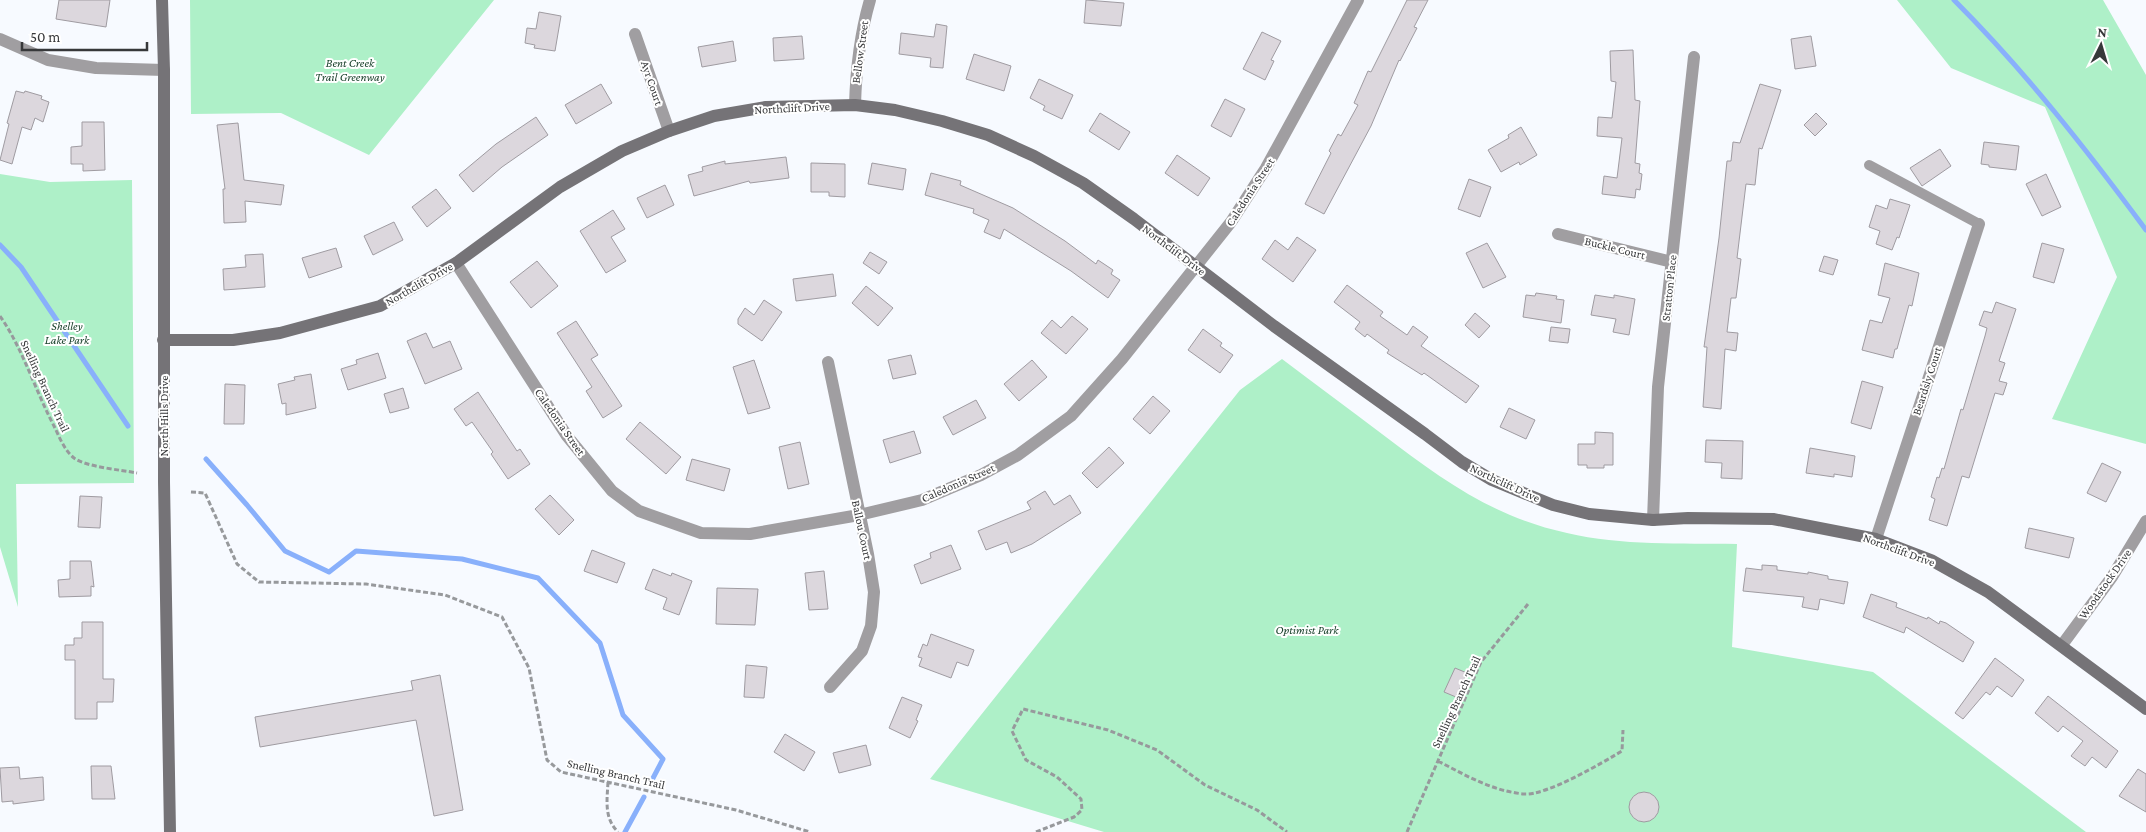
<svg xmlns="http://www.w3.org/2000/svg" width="2146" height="832" viewBox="0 0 2146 832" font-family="'Crimson Pro',serif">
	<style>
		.green { fill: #aef0c8 }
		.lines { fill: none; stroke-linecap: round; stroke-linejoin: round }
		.stream { stroke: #89b0fb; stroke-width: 5 }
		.building { fill: #dcd7dd; stroke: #9f9ba1 }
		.path { stroke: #97999c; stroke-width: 3; stroke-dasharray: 5 2.5; stroke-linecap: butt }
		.lane { stroke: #a09ea1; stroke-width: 10 }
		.street { stroke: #a09ea1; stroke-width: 12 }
		.secondary { stroke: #757377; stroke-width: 12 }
		.labels { text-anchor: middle; stroke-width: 4; stroke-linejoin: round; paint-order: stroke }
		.street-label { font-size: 12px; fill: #37383a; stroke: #fff }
		.park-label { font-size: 12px; font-style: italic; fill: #19412b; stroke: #fff }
	</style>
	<rect width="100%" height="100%" fill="#f7faff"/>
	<!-- green -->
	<path class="green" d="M190,0H494L369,155L281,113L191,114Z
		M1897,0H2103L2146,75V444L2052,419L2117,277L2045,107L1951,68Z
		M0,174L50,182L132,180L134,483L16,484L18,607L0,547Z
		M1282,359C1315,384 1349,409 1382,434C1441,479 1493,517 1567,533C1622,546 1681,543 1737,544L1732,647L1873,672L2086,832H1104L930,779L1240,390Z"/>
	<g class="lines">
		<!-- stream -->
		<path class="stream" d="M1954,0C2025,71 2086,149 2146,230
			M0,245L21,267L128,426
			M206,459L247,505L285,551L329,572L356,551L462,559L538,578L600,643L623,715L663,759L651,782
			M625,832L644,797"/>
	</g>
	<!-- building -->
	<path class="building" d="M59,0H110L106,27L56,19Z
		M1086,0L1124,3L1121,26L1084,23Z
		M1407,0H1428L1414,27L1417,28L1400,61L1399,60L1371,126L1324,214L1305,204L1331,153L1329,151L1338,134L1341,136L1358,105L1354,103L1368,71L1371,72Z
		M539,12L561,16L555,51L534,48L535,45L525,43L527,28L536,29Z
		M936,24L947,26L943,68L930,67L931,58L899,54L901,33L934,37Z
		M1262,32L1281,41L1271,60L1274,61L1265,80L1243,69Z
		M802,36L804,59L774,61L773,38Z
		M1811,36L1816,66L1795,69L1791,39Z
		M733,41L736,61L702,67L698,47Z
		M1633,50L1635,100L1640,101L1635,163L1640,164L1639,173L1642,174L1640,190L1636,189L1635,198L1602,194L1604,176L1617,178L1622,138L1597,136L1598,117L1612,118L1616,82L1611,81L1610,51Z
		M974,54L1011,66L1004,91L966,79Z
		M1039,79L1073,95L1062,119L1043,110L1045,106L1030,98Z
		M601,84L612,103L576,124L565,105Z
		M1760,84L1781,90L1762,149L1759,148L1755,185L1746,184L1737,258L1741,259L1736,298H1731L1727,332L1738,333L1736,351L1725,349L1721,409L1703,407L1707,347H1704L1719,238L1727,161H1731L1733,142L1740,143Z
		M16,91L24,93L25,91L42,96L41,99L49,102L43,122L35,118L31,130L22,127L12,164L0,160L9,124L7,123Z
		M1225,99L1245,109L1231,137L1211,126Z
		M1100,113L1130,132L1119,150L1089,131Z
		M1816,113L1827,124L1815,136L1804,125Z
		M536,117L548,135L502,167L473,192L459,175L496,144Z
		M82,122H104L105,170L83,171V164H71V147L82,146Z
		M238,123L244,180L284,185L281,205L245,201L246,222L224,223L223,189H225L217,125Z
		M1521,127L1537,155L1520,165L1519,162L1501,172L1488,150L1509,138L1508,135Z
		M1984,142L2019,146L2016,170L1989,167V165L1981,164Z
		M1940,149L1951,166L1922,186L1910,168Z
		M1177,155L1210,178L1198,196L1165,173Z
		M786,157L789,178L750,183L749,181L694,196L688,175L703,171L702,167L725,161V164Z
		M811,163L845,164V197L829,196V192H811Z
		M872,163L906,169L903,190L868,184Z
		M931,173L961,181L960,185L1013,208L1065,241L1096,264L1098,260L1113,270L1111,274L1120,280L1108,298L1071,271L1004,229L1000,239L984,232L989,220L973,213L974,209L925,195Z
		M2046,174L2061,207L2042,216L2026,184Z
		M1469,179L1491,187L1480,217L1458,209Z
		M665,185L674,205L647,218L637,198Z
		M436,189L451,208L427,227L412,207Z
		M1890,199L1910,205L1899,238L1897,237L1892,250L1876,244L1880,231L1869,227L1876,205L1887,209Z
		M613,210L625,229L611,237L626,261L606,273L580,231Z
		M394,222L403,240L373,255L364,236Z
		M1297,237L1316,250L1293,282L1262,259L1275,240L1288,250Z
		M1487,243L1506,277L1483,288L1466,253Z
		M2042,243L2064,249L2054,283L2033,277Z
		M336,248L342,267L309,278L302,258Z
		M870,252L887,262L879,274L863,263Z
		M263,254L265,287L224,290L223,269L246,267L245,255Z
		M1824,256L1838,260L1833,275L1819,271Z
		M537,261L558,286L531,308L510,282Z
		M1885,263L1919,273L1912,306L1909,305L1897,349H1895L1893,358L1862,350L1870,320L1882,323L1890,298L1878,295Z
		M833,274L836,296L796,301L793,279Z
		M1347,285L1383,312L1380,316L1407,335L1413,326L1428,337L1421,346L1479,386L1466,403L1424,373L1422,375L1387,353L1389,350L1367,334L1365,337L1355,329L1360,322L1334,302Z
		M866,286L893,308L878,326L852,303Z
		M1536,293L1557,296L1556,299L1564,300L1561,323L1523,317L1526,295L1535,296Z
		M1595,295L1614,298V295L1635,299L1629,335L1613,332L1616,319L1591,315Z
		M764,300L782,312L762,341L738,324V319L745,308L754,315Z
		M1996,302L2016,309L1999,361L2005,363L1999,381L2007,383L2003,395L1995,393L1969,478L1962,476L1947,526L1929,520L1935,499L1931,497L1937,477L1939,478L1942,468L1944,469L1961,409L1963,410L1985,336L1987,328L1979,325L1984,311L1992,313Z
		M1475,313L1490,326L1479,338L1465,325Z
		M1072,316L1088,329L1066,354L1041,333L1052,320L1061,328Z
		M576,321L598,355L591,359L622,406L603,418L586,391L592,387L557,333Z
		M1551,327L1570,329L1568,343L1549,341Z
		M1203,329L1222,343L1220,346L1233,355L1220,373L1188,350Z
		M426,333L433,348L450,341L462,369L425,384L407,341Z
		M378,353L386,378L348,390L341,369L357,364L356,360Z
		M911,355L916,374L893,379L888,360Z
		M754,360L770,408L748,414L733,367Z
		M1032,360L1047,377L1019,401L1004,384Z
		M311,374L316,408L286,415V403L282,404L278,384L295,380L294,377Z
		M1862,381L1883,387L1871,429L1851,423Z
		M225,384L245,385L244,424H224Z
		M403,388L409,408L390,413L384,394Z
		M478,392L517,451L520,449L530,464L508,479L491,454L493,452L472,422L466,426L454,409Z
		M1153,396L1170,411L1150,434L1133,419Z
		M976,400L986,418L953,435L943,417Z
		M1509,408L1535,420L1526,439L1500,427Z
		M640,422L681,457L666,474L626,439Z
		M914,431L921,453L890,463L883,440Z
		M1595,432L1613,433V465H1604V468H1587V465H1578V444H1595Z
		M1706,440L1743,441L1742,479L1721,478L1722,463L1705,462Z
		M800,442L809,484L788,489L779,447Z
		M1109,447L1124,463L1097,488L1082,473Z
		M1810,448L1855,456L1852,477L1834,474V477L1806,473Z
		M692,459L730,469L724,491L686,480Z
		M2102,463L2121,472L2106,502L2087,493Z
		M1045,491L1054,505L1070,495L1081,513L1032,544L1011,553L1007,542L986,550L978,531L1031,509L1027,502Z
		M550,495L574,520L559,535L535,509Z
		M80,496L102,497L100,528L78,527Z
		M2029,528L2074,538L2069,558L2025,548Z
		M951,545L961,569L921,584L914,565L931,558L930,553Z
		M592,550L625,563L617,583L584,571Z
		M70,561H91L94,587L91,586V596L59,597L58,580L70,579Z
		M1762,565L1777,566V570L1808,574V572L1828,576V579L1848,582L1844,604L1820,599L1818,610L1802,607L1804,597L1743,591L1746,568L1762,570Z
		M653,569L671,576L672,573L692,581L679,615L663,609L667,598L645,589Z
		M824,571L828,609L809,610L805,573Z
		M717,588L758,589L755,625L716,624Z
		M1871,594L1897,603L1896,607L1927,619L1928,617L1939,624L1940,621L1946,623L1974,642L1963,662L1906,627L1904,633L1863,617Z
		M82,622H103V679H114L113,702H97V719H75V660H65V645H74V638H82Z
		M931,634L974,650L968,666L957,662L951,678L919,666L922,658L918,657L923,644L927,646Z
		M1995,658L2024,680L2012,697L1997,686L1990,695L1986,692L1963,719L1955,713Z
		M746,665L767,667L764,698L744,697Z
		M1455,668L1467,673L1456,697L1444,692Z
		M440,675L463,810L434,816L416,720L260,747L255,717L413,690L411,681Z
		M2048,696L2118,751L2106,768L2092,757L2085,766L2071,756L2083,741L2063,726L2058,732L2035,713Z
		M902,697L922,705L916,720L918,721L910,738L889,728Z
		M785,734L815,752L804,771L774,752Z
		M866,745L871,765L839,773L833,753Z
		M91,766H111L115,799H92Z
		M19,767L20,779L43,777L44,800L13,804V801L2,802L0,768Z
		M2138,769L2146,774V812L2119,796Z
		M1629 807a15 15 0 1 1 30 0a15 15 0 1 1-30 0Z"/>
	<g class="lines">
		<!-- path -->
		<path class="path" d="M0,316C23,349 35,390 54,426C59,436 64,450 74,458C86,467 122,470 137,473
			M191,492L205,493L237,564L259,582L366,584L445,595L502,617L529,668L547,760L561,772L736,810L810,832
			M1438,761C1465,775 1492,791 1524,794C1546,796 1602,763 1622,751L1623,730
			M608,782C607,801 604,818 618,832
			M1036,832L1074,817L1082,810L1081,799L1057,777L1026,760L1012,731L1023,709L1108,730L1157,750L1205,785L1257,810L1287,832
			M1407,832L1481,662L1528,604"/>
		<!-- lane -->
		<path class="lane" d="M1869,165L1979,224"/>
		<!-- street -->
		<path class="street" d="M635,34L669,131
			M0,39L48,60L96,68L164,70
			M855,105C856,70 860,34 870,0
			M1558,234L1672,262
			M456,263L567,436L612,491L639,511L701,533L750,534L859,515L922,500L981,475L1018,455L1071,416L1122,359L1231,222L1266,168L1358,0
			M828,362L868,554L874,592L871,626L862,651L830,687
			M1653,520L1658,387L1694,57
			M1876,539L1979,224
			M2062,645L2112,577L2146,521"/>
		<!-- secondary -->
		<path class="secondary" d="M162,0L164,70V482L170,832
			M163,340H233L280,333L380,306L456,263L560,187L622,151L669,131L714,116L766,107L855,105L895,110L942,121L988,135L1034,156L1083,183L1134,219L1274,326L1425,434L1462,462L1492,480L1553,505L1589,514L1653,520L1688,518L1773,519L1876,539L1931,560L1988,592L2146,709"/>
	</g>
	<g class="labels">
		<!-- street labels -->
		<g class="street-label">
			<text transform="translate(860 52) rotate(-82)" y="4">Bellow Street</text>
			<text transform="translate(652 83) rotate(71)" y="4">Ayr Court</text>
			<text transform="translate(792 108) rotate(-3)" y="4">Northclift Drive</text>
			<text transform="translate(1250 192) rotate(-57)" y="4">Caledonia Street</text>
			<text transform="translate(1615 248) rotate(14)" y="4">Buckle Court</text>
			<text transform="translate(1174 250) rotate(37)" y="4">Northclift Drive</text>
			<text transform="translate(419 284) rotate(-30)" y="4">Northclift Drive</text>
			<text transform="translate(1669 288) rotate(-84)" y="4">Stratton Place</text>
			<text transform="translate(1927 381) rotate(-72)" y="4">Beardsly Court</text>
			<text transform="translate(45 386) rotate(65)" y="4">Snelling Branch Trail</text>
			<text transform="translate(164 416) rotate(-90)" y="4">North Hills Drive</text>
			<text transform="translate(560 422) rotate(55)" y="4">Caledonia Street</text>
			<text transform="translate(958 483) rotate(-24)" y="4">Caledonia Street</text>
			<text transform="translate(1505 483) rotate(25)" y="4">Northclift Drive</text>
			<text transform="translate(862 530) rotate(78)" y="4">Ballou Court</text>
			<text transform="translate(1899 550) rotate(20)" y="4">Northclift Drive</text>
			<text transform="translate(2105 584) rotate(-55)" y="4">Woodstock Drive</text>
			<text transform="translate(1456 702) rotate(-65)" y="4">Snelling Branch Trail</text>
			<text transform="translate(616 774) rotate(13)" y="4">Snelling Branch Trail</text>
		</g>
		<!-- park labels -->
		<g class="park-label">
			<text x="350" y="67">Bent Creek<tspan x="350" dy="14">Trail Greenway</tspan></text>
			<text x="67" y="330">Shelley<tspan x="67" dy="14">Lake Park</tspan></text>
			<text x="1307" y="634">Optimist Park</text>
		</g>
	</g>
	<!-- north arrow -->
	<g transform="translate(2101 45) rotate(5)" stroke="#ffffff" stroke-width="4" paint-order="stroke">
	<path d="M0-4L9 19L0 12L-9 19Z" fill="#37383a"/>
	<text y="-8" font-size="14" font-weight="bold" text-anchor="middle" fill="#37383a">N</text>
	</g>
	<!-- scale -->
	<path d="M22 42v8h125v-8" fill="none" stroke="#37383a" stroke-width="2.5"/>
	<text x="30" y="42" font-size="15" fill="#37383a" stroke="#ffffff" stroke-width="4" paint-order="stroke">50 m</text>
</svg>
